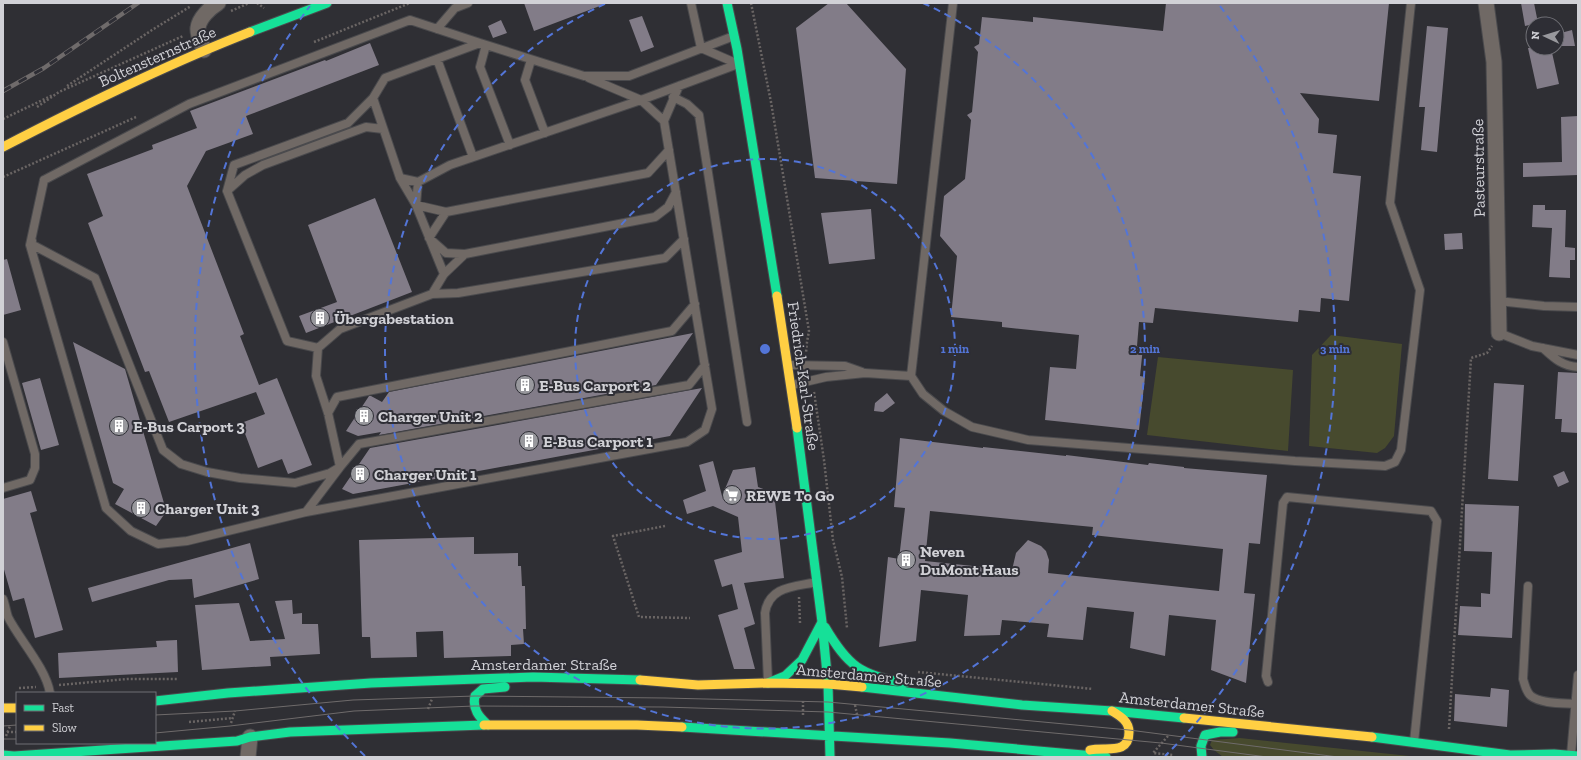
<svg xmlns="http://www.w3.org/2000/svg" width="1581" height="760" viewBox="0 0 1581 760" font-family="'Zilla Slab',serif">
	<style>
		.green { fill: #474a2e }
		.building { fill: #827c88; fill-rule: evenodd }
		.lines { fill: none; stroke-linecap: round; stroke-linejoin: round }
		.lane-casing { stroke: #4a4a4d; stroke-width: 10 }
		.street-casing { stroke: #4a4a4d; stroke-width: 17 }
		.fast-casing { stroke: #4a4a4d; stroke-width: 11 }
		.slow-casing { stroke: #4a4a4d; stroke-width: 11 }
		.path { stroke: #6a6564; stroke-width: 2.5; stroke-dasharray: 2 2; stroke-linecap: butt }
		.lane { stroke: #706965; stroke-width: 8 }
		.street { stroke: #706965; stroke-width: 15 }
		.fast { stroke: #16e098; stroke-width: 9 }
		.slow { stroke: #ffcf43; stroke-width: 9 }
		.tram { stroke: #6f6b6b; stroke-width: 1 }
		.rail-casing { stroke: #6f6b6b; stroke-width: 4.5 }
		.rail { stroke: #2e2e35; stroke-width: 3; stroke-dasharray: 9; stroke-linecap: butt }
		.ring { fill: none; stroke: #5375d7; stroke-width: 2; stroke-dasharray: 7 5 }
		.labels { text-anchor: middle; stroke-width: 4; stroke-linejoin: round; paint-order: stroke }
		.street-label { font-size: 16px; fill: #d1d1d6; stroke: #2e2e35 }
		.poi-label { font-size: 16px; font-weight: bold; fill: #d1d1d6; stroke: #2e2e35; text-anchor: start }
		.centre { fill: #5375d7; stroke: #2e2e35; stroke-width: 2 }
		.ring-label { font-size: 12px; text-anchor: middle; font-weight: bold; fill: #5375d7; stroke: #2e2e35; stroke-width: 4; stroke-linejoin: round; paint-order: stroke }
	</style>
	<rect width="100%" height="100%" fill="#2f2f34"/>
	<!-- green -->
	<path class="green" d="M1331,335L1402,344L1394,436L1385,448L1377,453L1309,446L1312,355Z
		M1158,357L1293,370L1288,451L1147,435Z
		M1240,738L1419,757H1223L1214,750L1210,745L1212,740Z"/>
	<!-- building -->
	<path class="building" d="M524,3H605V4L534,31Z
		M829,3H846L906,69L897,184L815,178L796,28Z
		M1166,3H1389L1379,101L1300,93L1319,119L1318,133L1337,135L1333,173L1361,176L1349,301L1321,298L1320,312L1299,310L1298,322L1155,308L1153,323L1139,322L1137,346L1143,347L1140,376L1145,377L1139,430L1045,420L1050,367L1076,369L1079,335L1002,327V322L951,317L957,256L940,236L944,196L965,179L971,120L967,115L972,112L978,52L974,47L979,44L982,17L1033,22V17L1163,31Z
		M1521,3H1534L1538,23L1525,26Z
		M642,16L654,47L641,52L629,20Z
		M501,20L507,33L493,38L488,26Z
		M1427,26L1448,28L1437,152L1421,150L1425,107H1419Z
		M1572,30L1575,46H1557V34Z
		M370,43L379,65L246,116L253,134L206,151L187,186L244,334L240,336L259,385L277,378L312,465L288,474L282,459L258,468L241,423L265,414L256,392L169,422L149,371L145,372L88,223L103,216L87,174L153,149L152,145L197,128L190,111L325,60L326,61Z
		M1528,48H1551L1559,84L1537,89Z
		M1578,116V175L1523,177V163L1562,162L1561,117Z
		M375,198L412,292L306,333L299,316L337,302L308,225Z
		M1533,205H1545V210H1566L1565,247L1575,248V260H1570V278L1549,277L1552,228L1532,227Z
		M871,209L875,259L829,264L821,213Z
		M1462,233L1463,249L1445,250L1444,234Z
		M7,259L21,310L3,315V260Z
		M693,333L656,385L379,435L381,432L358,436L346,431L369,396H371L382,402L389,392Z
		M73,342L125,369L166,510V512L156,526L115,504L124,489L113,483Z
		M1558,372L1578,373V433L1561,432L1562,419H1555Z
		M40,378L59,445L41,450L22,383Z
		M1494,383L1524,385L1518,481L1488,479Z
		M702,388L670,436L353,494L342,489L370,448Z
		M887,393L895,403L883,412L874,411L875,403Z
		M900,438L983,448V447L1066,456V455L1148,465L1149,463L1184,467V468L1267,475L1260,544L1249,543L1244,593L1255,594L1246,683L1211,670L1216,620L1169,615L1165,656L1130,648L1134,612L1087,607L1083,640L1047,637L1049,624L1002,620L1000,635L964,636L968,595L921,590L916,641L879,647L888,557L899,559L905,508L894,507ZM930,511L1093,527L1092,535L1223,549L1219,591L1048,573L1049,560L1046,551L1041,546L1028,540L1016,553L1012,570L925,561Z
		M713,461L722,496L733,470L755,467L758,487L774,493L784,578L744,583L755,624L744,628L755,669H734L718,615L738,609L732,584L722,587L714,560L742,552L738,517L713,506L687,514L683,500L706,491L699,465Z
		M1564,471L1569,482L1558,487L1553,476Z
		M31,491L37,511L30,513L63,630L35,638L24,598L13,601L3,566V499Z
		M1465,504L1519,506L1512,638L1458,635L1460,606L1481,607V593L1490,594L1492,552L1464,551Z
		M474,537V554L518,553V566H521L522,586H525L526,629H523L524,644L511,645V656L444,658L443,631L416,632L417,657L371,658L370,637H362L359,540Z
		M250,543L259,579L194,598L192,579L169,580L92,602L88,588Z
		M292,600L293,614L302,613V624H318L320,654L270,657L271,666L202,670L195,605L239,603L250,641L285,639L275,601Z
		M177,640L178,672L59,678L58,653L157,647L156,641Z
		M1491,688L1509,690L1507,727L1454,721L1455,694L1490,697Z"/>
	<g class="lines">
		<!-- lane casing -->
		<g class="lane-casing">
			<path id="lane" d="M691,3L701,48L738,64
				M437,29L455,8L468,3
				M734,36L629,76H584L480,43L385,78L373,98L400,178L418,182L450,165L641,100L738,64
				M486,45L480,67L510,145
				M437,59L473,157
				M531,60L525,80L545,133
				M589,78L641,100L664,121
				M673,97L687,104L699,115L747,422
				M400,178L416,205L446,212
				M44,180L30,245L106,508L131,531L158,544L187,541L306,512L687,442L705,430L712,409L664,121L679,86
				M44,180L189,104L410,20L480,43
				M418,182L416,205L444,274
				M227,191L245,175L263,165L366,127L383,129
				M32,241L31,244L95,278L163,450L181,464L207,472L240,478L295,483L330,473L340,467L359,444L689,385L705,365
				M465,254L446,253L429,238L446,212L648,173L669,150
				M432,294L458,293L665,258L684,239
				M1498,301L1544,306L1578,307
				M1499,333L1532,346L1578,355
				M3,342L35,454V468L30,480L3,488
				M318,348L287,341L227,191L234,165L348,123L373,98
				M1543,348C1554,358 1562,366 1578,367
				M788,365L845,366L862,372
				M911,376L953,3
				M792,385L826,377L865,373L911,376L923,394L944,411L972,427L1028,440L1295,461L1385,466L1395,462L1401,450L1420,290L1390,203L1411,3
				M328,413L337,397L672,331L695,304
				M306,512L340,467L328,413L316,376L318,348L340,329L432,294L444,274L465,254L655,217L668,207L676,192
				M1528,586L1523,679C1525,685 1526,692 1531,696C1541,704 1564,703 1575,704
				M3,599C5,604 6,611 8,617C19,639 46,668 50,693
				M768,682L765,613C769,586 794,587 817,582
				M1268,682L1266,676L1283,503L1287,497L1431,511L1437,521L1414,742
				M1571,755L1578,675"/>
		</g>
		<!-- street casing -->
		<g class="street-casing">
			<path id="street" d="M1486,3L1494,62L1499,333
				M204,50C202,44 197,35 198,28C199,18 210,8 218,3
				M248,757L250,737"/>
		</g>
		<!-- fast casing -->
		<g class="fast-casing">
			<path id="fast" d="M727,3L737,49L777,296
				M250,32L327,3
				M797,428L822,622L828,684L830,757
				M825,627C848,666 860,675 905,683
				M768,683L785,676L802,660L822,622
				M862,687L1022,705L1112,711L1184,718
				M155,701L228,693L371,683L533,677L640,680
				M488,725C479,717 472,709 475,696L483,689L505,687
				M682,727L950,743L1106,757
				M1372,737L1510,755L1554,754L1578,756
				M3,755L14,756L237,741L250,737L290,732L484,725
				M1202,757L1201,746L1205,735L1220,732H1233"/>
		</g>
		<!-- slow casing -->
		<g class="slow-casing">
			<path id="slow" d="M3,147C84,105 165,65 250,32
				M777,296L797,428
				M640,680L698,685L768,683L828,684L862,687
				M3,708H17
				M1184,718L1372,737
				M484,725H637L682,727
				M1090,750C1105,746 1129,756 1129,732C1129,721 1120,716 1112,711"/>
		</g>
		<!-- path -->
		<path class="path" d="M257,3L264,8
			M751,3L771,102L809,331L807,342L806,353
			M231,11L249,3
			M314,42L410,3
			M67,86L152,30L191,6
			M37,107L59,92L183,36
			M3,119L53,95
			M3,177L136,117
			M814,392L824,460L833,540L842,577L847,628
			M665,526L613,536L639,617L690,618
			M799,597L800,623
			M918,672L1093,689
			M59,685L127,679H178
			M19,688L36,687
			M803,701V716
			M855,705L858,719
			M428,709L432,699
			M189,722L233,718
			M231,723L235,711
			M1449,729L1471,358L1487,353L1492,346
			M7,732H17
			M6,736L10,726
			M1168,736L1153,753L1173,755V757"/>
		<!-- lane -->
		<use href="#lane" class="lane"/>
		<!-- street -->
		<use href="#street" class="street"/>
		<!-- fast -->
		<use href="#fast" class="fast"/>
		<!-- slow -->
		<use href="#slow" class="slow"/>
		<!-- tram -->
		<path class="tram" d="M155,715L235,711L353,700L475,696L665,698L828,702L1129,730L1338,757
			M3,726L17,725
			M155,733L230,726L354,711L474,706L663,707L828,712L1161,743L1267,757
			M3,739H17"/>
		<!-- rail casing -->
		<g class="rail-casing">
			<path id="rail" d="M3,91L44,68L138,3"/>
		</g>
		<!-- rail -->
		<use href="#rail" class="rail"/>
	</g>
	<!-- distance rings -->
	<g class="ring">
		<circle cx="765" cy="349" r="190"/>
		<path d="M923 3A380 380 0 1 1 607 3"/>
		<path d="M365 756A570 570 0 0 1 310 6M1220 6A570 570 0 0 1 1165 756"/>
	</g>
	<!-- icons -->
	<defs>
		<g id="building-disc" transform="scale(1)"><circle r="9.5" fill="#98989d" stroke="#2e2e35"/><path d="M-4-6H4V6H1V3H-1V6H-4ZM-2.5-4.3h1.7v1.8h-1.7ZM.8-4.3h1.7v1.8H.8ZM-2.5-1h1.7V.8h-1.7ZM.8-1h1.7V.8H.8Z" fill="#fff"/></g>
		<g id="supermarket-disc" transform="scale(1)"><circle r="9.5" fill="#98989d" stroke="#2e2e35"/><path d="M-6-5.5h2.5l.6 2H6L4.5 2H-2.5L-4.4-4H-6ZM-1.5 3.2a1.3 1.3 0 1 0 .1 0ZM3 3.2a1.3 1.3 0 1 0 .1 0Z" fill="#fff"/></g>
	</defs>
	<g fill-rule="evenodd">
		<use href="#building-disc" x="320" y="318"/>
		<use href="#building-disc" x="525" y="385"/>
		<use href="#building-disc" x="364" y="416"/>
		<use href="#building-disc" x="119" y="426"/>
		<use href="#building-disc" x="529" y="441"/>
		<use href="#building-disc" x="360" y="474"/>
		<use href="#supermarket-disc" x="732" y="495"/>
		<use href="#building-disc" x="141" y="508"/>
		<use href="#building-disc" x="906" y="560"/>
	</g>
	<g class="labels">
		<!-- street labels -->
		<g class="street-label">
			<text transform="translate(157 56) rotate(-24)" y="6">Boltensternstraße</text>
			<text transform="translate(1478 168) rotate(-91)" y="6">Pasteurstraße</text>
			<text transform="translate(804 376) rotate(82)" y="6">Friedrich-Karl-Straße</text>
			<text x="544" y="670">Amsterdamer Straße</text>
			<text transform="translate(869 675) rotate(5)" y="6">Amsterdamer Straße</text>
			<text transform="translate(1192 704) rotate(6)" y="6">Amsterdamer Straße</text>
		</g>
		<!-- poi labels -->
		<g class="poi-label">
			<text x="334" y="324">Übergabestation</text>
			<text x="539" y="391">E-Bus Carport 2</text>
			<text x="378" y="422">Charger Unit 2</text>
			<text x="133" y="432">E-Bus Carport 3</text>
			<text x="543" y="447">E-Bus Carport 1</text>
			<text x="374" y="480">Charger Unit 1</text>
			<text x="746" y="501">REWE To Go</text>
			<text x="155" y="514">Charger Unit 3</text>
			<text x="920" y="557">Neven<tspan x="920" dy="18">DuMont Haus</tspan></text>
		</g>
	</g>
	<circle cx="765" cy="349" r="6" class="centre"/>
	<g class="ring-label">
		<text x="955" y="353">1 min</text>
		<text x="1145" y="353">2 min</text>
		<text x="1335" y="353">3 min</text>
	</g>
	<!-- border -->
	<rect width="1581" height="760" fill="none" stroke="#d1d1d6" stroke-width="8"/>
	<!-- legend -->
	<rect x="16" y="692" width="140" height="52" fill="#2e2e35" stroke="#6f6f75"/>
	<rect x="24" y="705" width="20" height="6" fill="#16e098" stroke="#6f6f75"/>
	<text x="52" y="712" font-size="12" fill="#d1d1d6">Fast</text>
	<rect x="24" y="725" width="20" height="6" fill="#ffcf43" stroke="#6f6f75"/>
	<text x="52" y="732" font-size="12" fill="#d1d1d6">Slow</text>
	<!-- north arrow -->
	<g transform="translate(1545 36) rotate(274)"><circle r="19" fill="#2e2e35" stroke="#6f6f75"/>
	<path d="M0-3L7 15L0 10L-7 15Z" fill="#98989d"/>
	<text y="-6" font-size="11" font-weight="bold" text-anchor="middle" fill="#d1d1d6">N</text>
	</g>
</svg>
